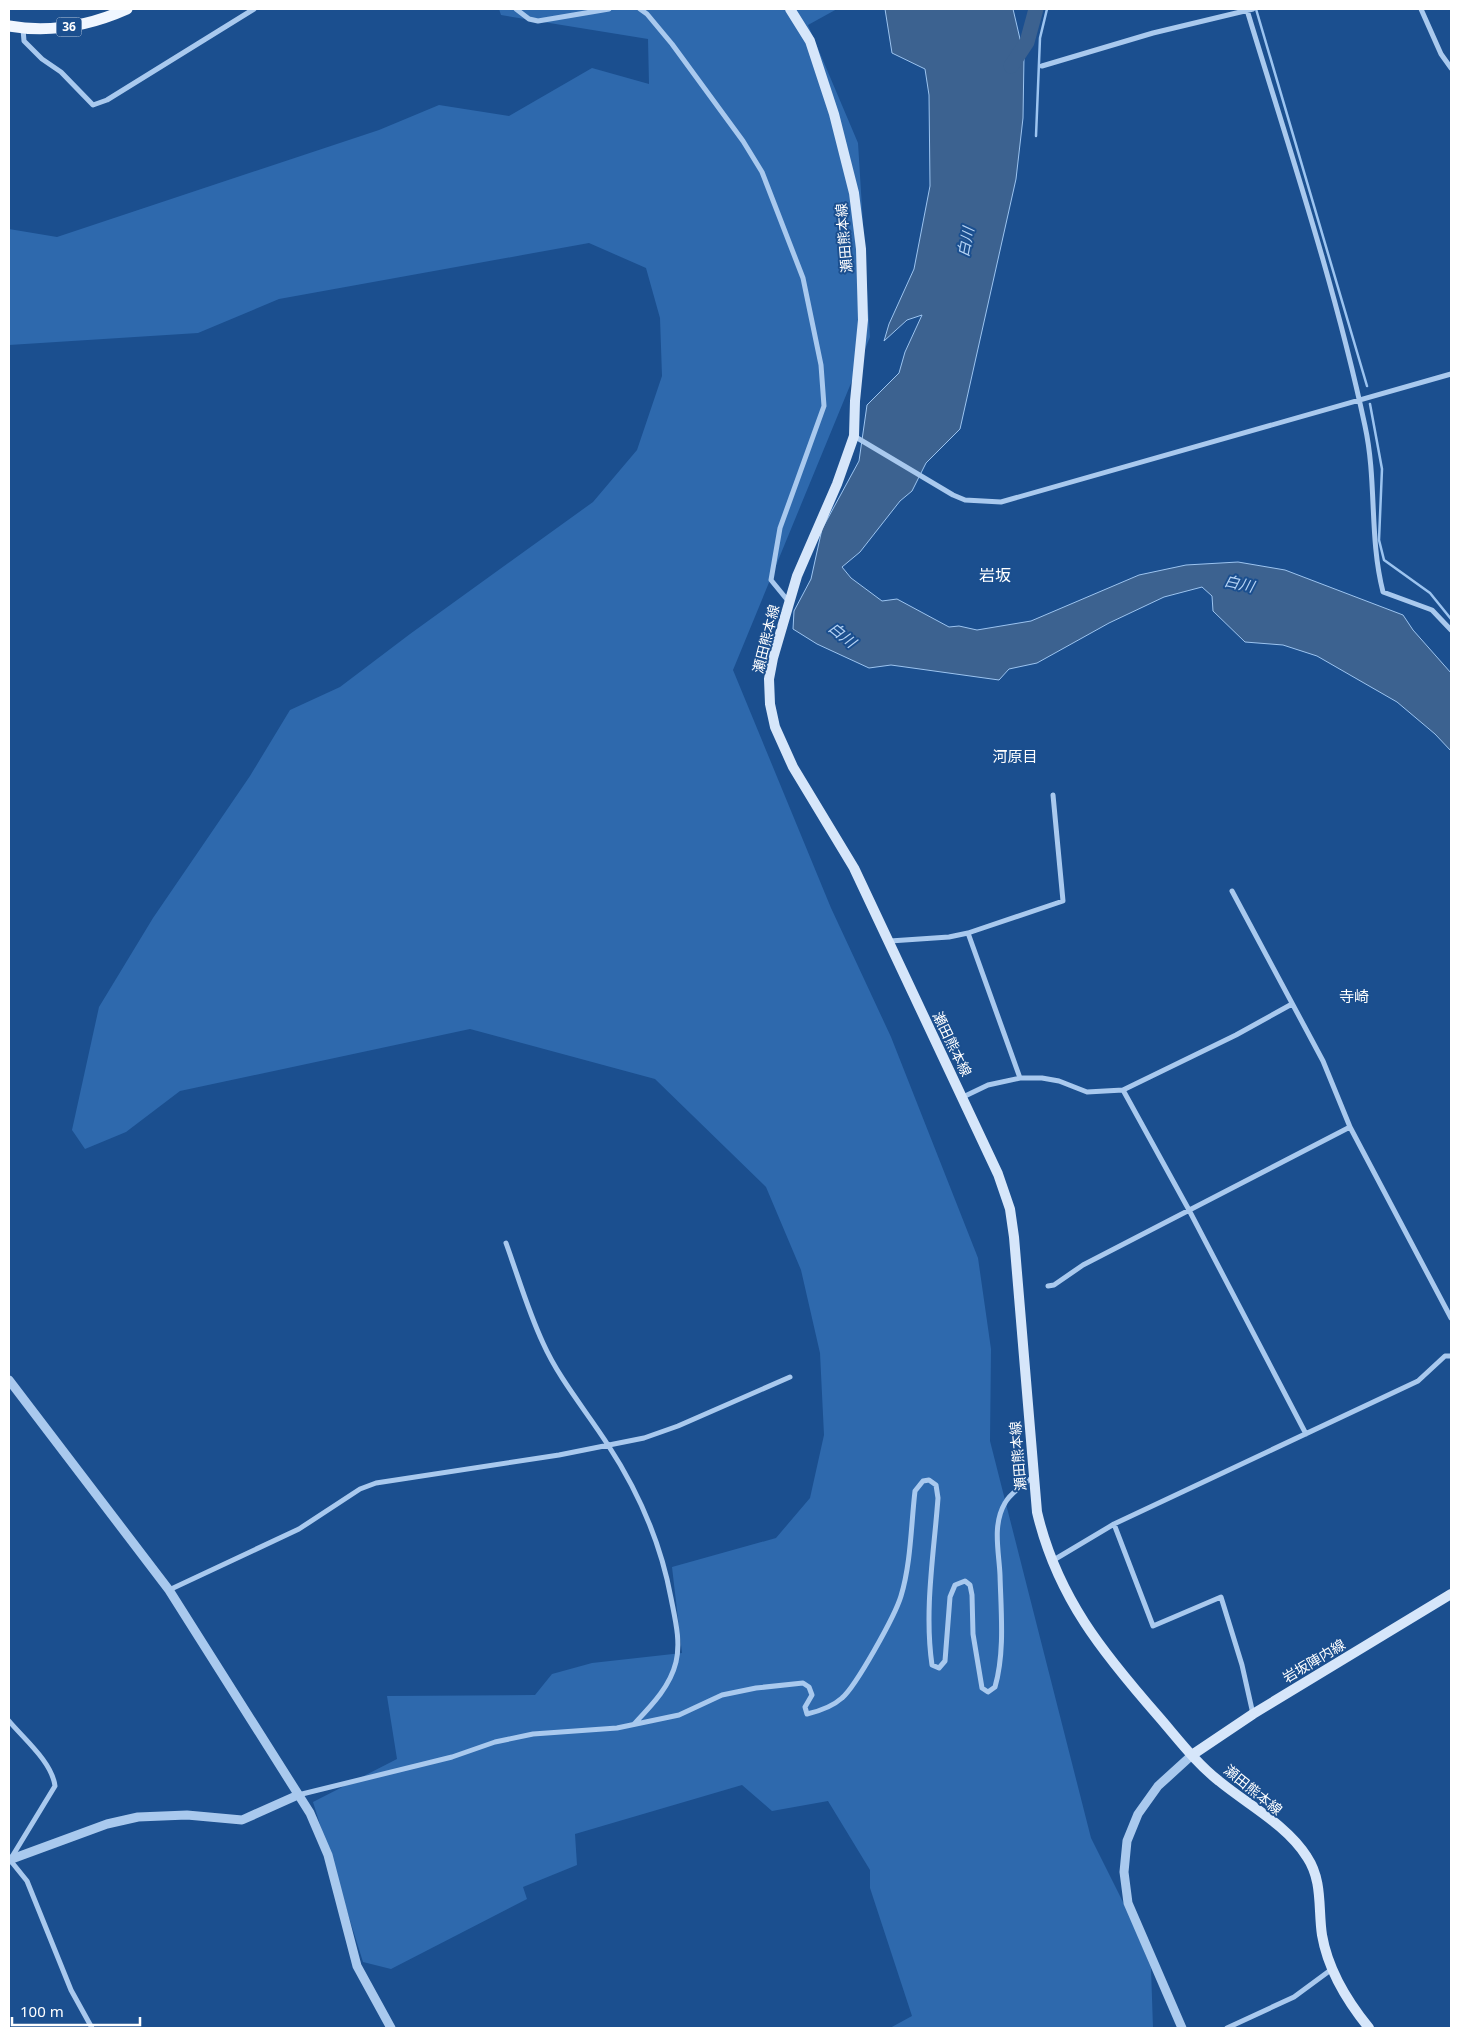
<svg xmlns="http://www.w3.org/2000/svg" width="1460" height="2037" viewBox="0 0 1460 2037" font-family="'Noto Sans','Noto Sans JP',sans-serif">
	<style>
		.green { fill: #2e69ad }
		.water { fill: #3c6290; stroke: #9cc4f0 }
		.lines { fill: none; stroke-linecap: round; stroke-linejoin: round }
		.stream { stroke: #9cc4f0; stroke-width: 2.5 }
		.river { stroke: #3c6290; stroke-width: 15 }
		.minor { stroke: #a9c9ee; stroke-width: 5 }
		.tertiary { stroke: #a9c9ee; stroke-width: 9 }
		.secondary { stroke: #d6e6fa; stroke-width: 10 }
		.primary { stroke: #f0f6ff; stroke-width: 11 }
		.labels { text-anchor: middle; stroke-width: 4; stroke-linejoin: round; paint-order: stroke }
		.shield { fill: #1b4f8f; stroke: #bbcadd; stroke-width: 1 }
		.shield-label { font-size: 12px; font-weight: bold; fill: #fff }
		.street-label { font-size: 14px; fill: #fff; stroke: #1b4f8f }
		.water-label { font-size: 15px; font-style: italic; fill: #b5d3f5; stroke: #1b4f8f }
		.neighbourhood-label { font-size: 15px; fill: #fff; stroke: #1b4f8f }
		.quarter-label { font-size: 16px; fill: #fff; stroke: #1b4f8f }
	</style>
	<rect width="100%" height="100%" fill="#1b4f8f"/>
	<!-- green -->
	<path class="green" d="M499,9H837L808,25L858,143L870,337L733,670L831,908L891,1037L978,1258L991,1349L990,1441L1091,1838L1129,1914L1151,1968L1153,2028H890L912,2016L870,1888V1870L828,1801L772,1811L742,1785L575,1834L577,1865L523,1887L527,1899L391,1969L363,1962L313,1802L397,1759L387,1696L535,1695L552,1674L592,1663L682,1653L672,1567L776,1538L810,1498L824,1435L820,1353L801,1270L766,1187L655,1079L470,1029L180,1091L126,1132L85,1149L72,1130L99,1007L153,918L250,776L290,710L340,687L410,634L593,502L637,450L662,376L660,318L646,268L589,243L279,299L198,333L9,345V229L57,237L379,130L439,105L509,116L592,68L649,84L648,39L501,15Z"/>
	<!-- water -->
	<path class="water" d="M885,9H1013L1024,56L1023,118L1016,179L960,429L926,463L912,491L900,501L860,552L842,567L851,578L882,601L897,599L949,627L959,626L977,630L1031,621L1139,575L1186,565L1238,562L1285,570L1403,615L1413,630L1451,673V751L1435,734L1397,702L1317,656L1283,645L1245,642L1213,611L1212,596L1202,587L1164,597L1109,623L1037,663L1009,669L999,680L891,665L869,668L817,644L793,629L794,611L811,579L822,529L859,461L867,405L899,373L905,352L922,315L907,320L884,341L889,324L914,269L930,186L929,95L925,69L892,53Z"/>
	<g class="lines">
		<!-- stream -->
		<path class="stream" d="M1256,9L1367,386
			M1036,136L1040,38L1047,9
			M1370,404L1382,469L1379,540L1384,560L1430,593L1451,619"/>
		<!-- river -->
		<path class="river" d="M1011,66L1027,42L1036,9"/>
		<!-- minor -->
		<path class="minor" d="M516,9L529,19L538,21L609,9
			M640,9L647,14L672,44L743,141L762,172L803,278L821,365L824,406L780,528L771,580L789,602
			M1421,9L1441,54L1451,68
			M1247,10C1289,148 1335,285 1365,426C1377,481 1369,537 1383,592L1432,610L1451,630
			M23,29L24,41L42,59L61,72L93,105L107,100L254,9
			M1042,66L1153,33L1253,9
			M854,436L953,495L965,500L1001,502L1451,374
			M1232,891L1323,1061L1350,1127L1451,1318
			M968,933L1020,1078
			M890,941L949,937L968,933L1063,901L1053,795
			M1123,1090L1189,1210L1306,1434
			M963,1097L988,1085L1020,1078H1042L1059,1081L1087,1092L1123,1090L1236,1035L1292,1004
			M506,1243C518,1276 528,1311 543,1343C559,1379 587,1412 608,1445C638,1491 661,1544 671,1598C675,1619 681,1641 676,1662C670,1687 651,1706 634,1724
			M1048,1286L1054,1285L1083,1265L1350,1127
			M1114,1524L1153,1626L1221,1597L1242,1665L1253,1714
			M1052,1561L1114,1524L1418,1381L1445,1356H1451
			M169,1590L299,1529L360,1489L376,1483L559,1455L644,1438L678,1426L790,1377
			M9,1721C24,1739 52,1762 55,1786L10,1860L27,1881L71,1990L92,2028
			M298,1795L452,1757L495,1742L533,1734L617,1728L679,1715L722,1695L756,1688L803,1683L809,1687L812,1695L805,1707L807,1714C820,1711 832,1707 842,1698C856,1686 895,1616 901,1596C911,1563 911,1525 915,1491L923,1481L929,1480L936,1485L938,1498C934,1553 924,1610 932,1665L939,1668L945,1661L950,1597L955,1585L965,1581L970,1585L972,1595L973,1634L982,1688L988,1692L995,1687C1005,1652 1001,1612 1000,1575C999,1552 992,1525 1005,1503C1010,1493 1024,1484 1033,1477
			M1227,2028L1294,1997L1332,1969"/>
		<!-- tertiary -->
		<path class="tertiary" d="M9,1380L169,1590L310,1813L328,1855L357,1966L391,2028
			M9,1860L107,1824L138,1817L187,1815L242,1820L298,1795
			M1182,2028L1128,1903L1124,1872L1127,1841L1138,1814L1158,1786L1192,1755"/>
		<!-- secondary -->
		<path class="secondary" d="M790,9L810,41L834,114L854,193L861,249L863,320L855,401L854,436L837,484L797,576L773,658L769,679L770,704L775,727L793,767L854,868L998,1174L1010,1209L1014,1237L1037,1512C1057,1597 1103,1653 1159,1717C1178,1739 1196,1763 1219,1781C1248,1805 1287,1825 1307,1857C1323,1881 1318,1909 1322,1935C1328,1970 1347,2001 1369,2028
			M1192,1755L1253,1714L1451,1594"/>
		<!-- primary -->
		<path class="primary" d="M9,26C50,33 89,26 127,9"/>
	</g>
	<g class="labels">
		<!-- shield labels -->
		<rect class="shield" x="56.5" y="17.5" width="25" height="19" rx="4"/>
		<g class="shield-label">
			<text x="69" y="31">36</text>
		</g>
		<!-- street labels -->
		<g class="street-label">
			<text transform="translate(844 238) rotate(-95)" y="5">瀬田熊本線</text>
			<text transform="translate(766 639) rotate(-76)" y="5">瀬田熊本線</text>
			<text transform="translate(952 1044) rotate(64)" y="5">瀬田熊本線</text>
			<text transform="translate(1018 1456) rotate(-95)" y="5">瀬田熊本線</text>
			<text transform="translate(1314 1661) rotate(-31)" y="5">岩坂陣内線</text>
			<text transform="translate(1253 1790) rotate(39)" y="5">瀬田熊本線</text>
		</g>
		<!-- water labels -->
		<g class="water-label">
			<text transform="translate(966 242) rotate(-79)" y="5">白川</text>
			<text transform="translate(1239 584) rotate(13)" y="5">白川</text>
			<text transform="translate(842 635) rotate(39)" y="5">白川</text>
		</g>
		<!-- neighbourhood labels -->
		<g class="neighbourhood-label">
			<text x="1015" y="762">河原目</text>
			<text x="1354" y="1002">寺崎</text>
		</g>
		<!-- quarter labels -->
		<g class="quarter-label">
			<text x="995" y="581">岩坂</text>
		</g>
	</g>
	<!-- border -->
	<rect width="1460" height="2037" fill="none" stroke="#ffffff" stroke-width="20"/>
	<!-- scale -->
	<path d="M12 2017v8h128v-8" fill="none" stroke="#ffffff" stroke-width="2.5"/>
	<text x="20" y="2017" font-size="15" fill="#ffffff" stroke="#1b4f8f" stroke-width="4" paint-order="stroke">100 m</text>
</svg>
